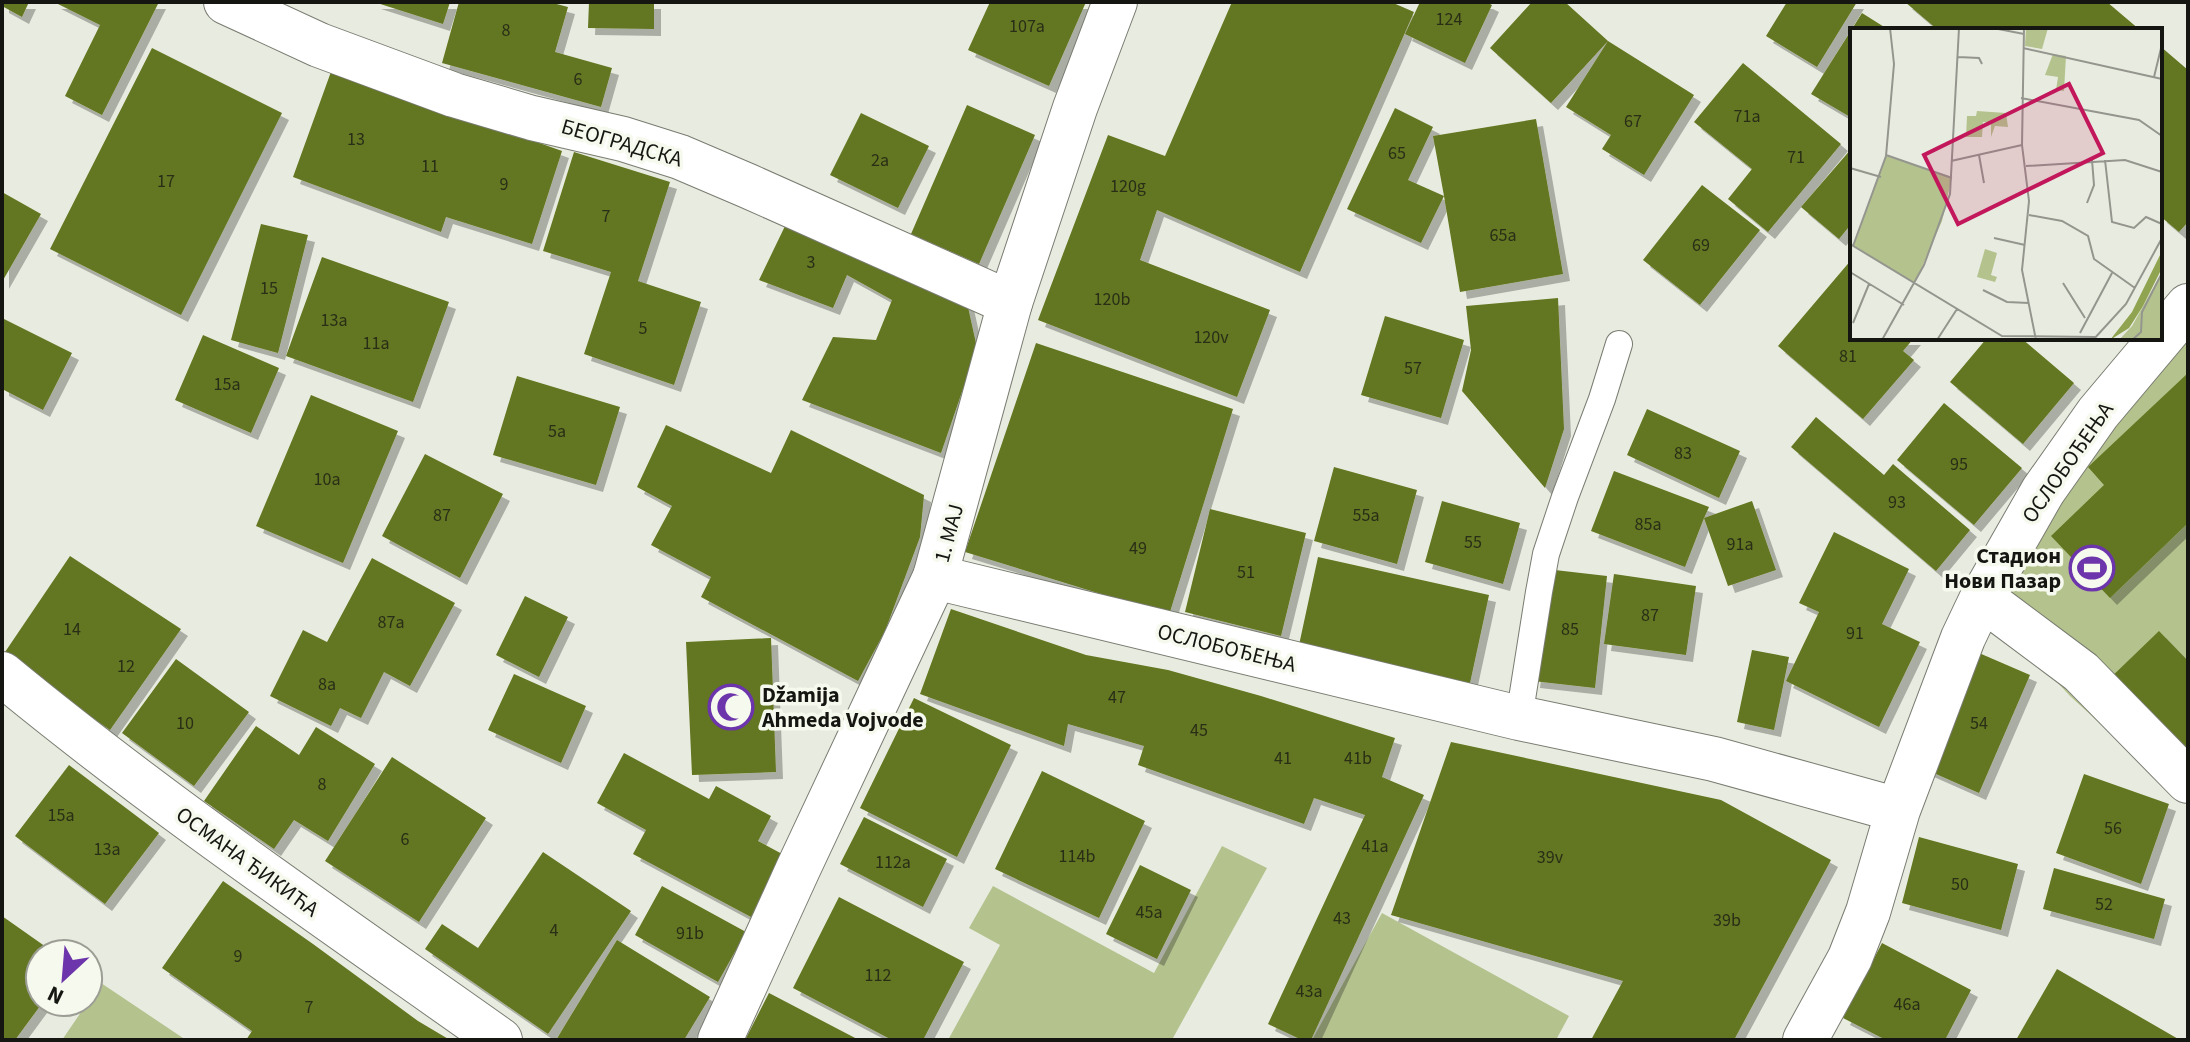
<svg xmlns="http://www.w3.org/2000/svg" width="2190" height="1042" viewBox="0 0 2190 1042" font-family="'Source Sans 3',sans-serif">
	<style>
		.green { fill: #b4c28e }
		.building { fill: #647620; filter: url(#shadow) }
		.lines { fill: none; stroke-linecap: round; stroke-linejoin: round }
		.lane-casing { stroke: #797c71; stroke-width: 28 }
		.street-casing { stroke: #797c71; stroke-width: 46 }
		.secondary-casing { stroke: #797c71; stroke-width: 46 }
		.lane { stroke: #fff; stroke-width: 26 }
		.street { stroke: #fff; stroke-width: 44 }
		.secondary { stroke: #fff; stroke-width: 44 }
		.labels { text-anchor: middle; stroke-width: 7; stroke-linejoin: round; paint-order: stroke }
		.number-label { font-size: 18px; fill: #292e16 }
		.street-label { font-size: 22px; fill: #151612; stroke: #f6f9ed }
		.poi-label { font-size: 22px; font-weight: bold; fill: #151612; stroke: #f6f9ed; text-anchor: end }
		.inset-road { fill: none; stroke: #94968e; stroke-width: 2 }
		.view { fill: #c2185b; fill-opacity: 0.15; stroke: #c2185b; stroke-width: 4 }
		.inset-edge { fill: none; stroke: #151612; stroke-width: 4 }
	</style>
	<defs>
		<filter id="shadow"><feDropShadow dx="7" dy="7" stdDeviation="0" flood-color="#0004"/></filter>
	</defs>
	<rect width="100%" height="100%" fill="#e8ece0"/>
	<!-- green -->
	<path class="green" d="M2188,306V804L2070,696L1979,598Z
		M1222,846L1267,868L1173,1038L1176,1040H948L1000,945L969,928L993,886L1154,973Z
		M1382,913L1569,1016L1556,1040H1312Z
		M101,983L186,1040H62Z"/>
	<!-- building -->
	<path class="building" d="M2,2H29L22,17L2,6Z
		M54,2H159L102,115L65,96L100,25Z
		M374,2H450L443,24Z
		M459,2H549L568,7L555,52L612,68L601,107L442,63Z
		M589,2H654V29L588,28Z
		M990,2H1086L1049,86L968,50Z
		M1232,2H1391L1414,12L1300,272L1157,210L1140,260L1270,310L1237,397L1038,320L1108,135L1165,156Z
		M1420,2H1486L1492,5L1465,63L1405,34Z
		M1532,2H1565L1608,41L1551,103L1490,48Z
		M1787,2H1857L1817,67L1766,36Z
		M1905,2H2107L2140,30H1938Z
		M1862,13L1889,30H1852V118L1811,94Z
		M1608,41L1694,95L1644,175L1602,149L1611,135L1566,107Z
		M2160,46L2188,70V222L2179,232L2160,216Z
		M152,48L282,113L181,315L50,249Z
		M1743,63L1841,144L1768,232L1728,199L1752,169L1694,122Z
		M332,69L562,151L532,244L446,217L441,232L293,177Z
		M967,105L1035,135L979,264L911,234Z
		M1395,108L1433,127L1408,180L1444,196L1433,136L1536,119L1563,274L1460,292L1444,196L1421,243L1347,209Z
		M861,113L929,146L898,208L830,175Z
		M1852,148V223L1839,239L1801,207Z
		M574,152L670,182L638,281L701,302L674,385L584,354L611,272L543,251Z
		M1702,185L1760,230L1700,305L1643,260Z
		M2,192L41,214L2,282Z
		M261,224L308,235L278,353L231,340Z
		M786,224L966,298L977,348L941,453L802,400L833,337L876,340L892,300L847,275L833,308L759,280Z
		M322,257L449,302L413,402L286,356Z
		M1852,259V338H1914L1903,351L1914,360L1863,419L1778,346Z
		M1558,298L1564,429L1545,488L1462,391L1471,350L1466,306Z
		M1385,316L1464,340L1441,418L1361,395Z
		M4,319L72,353L43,410L2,389V323Z
		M203,335L279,368L251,433L175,400Z
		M1987,338H2021L2074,383L2023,444L1950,382Z
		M1036,343L1233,409L1169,615L965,552Z
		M2188,373V523L2110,598L2051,536L2104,485L2088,467Z
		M517,376L620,407L596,485L493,455Z
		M311,395L398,431L343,563L256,526Z
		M1944,403L2022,468L1974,525L1897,460Z
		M1647,409L1740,451L1719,498L1627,455Z
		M1816,417L1884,475L1893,464L1970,530L1936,571L1791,447Z
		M666,425L771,473L791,430L924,495L920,537L885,631L858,681L701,597L711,577L651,545L672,506L637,487Z
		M425,454L503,494L460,578L382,536Z
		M1334,467L1417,490L1397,564L1314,541Z
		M1614,471L1709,507L1704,518L1752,501L1776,570L1728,586L1704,518L1685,567L1591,531Z
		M1442,501L1520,523L1503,584L1425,562Z
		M1210,509L1306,533L1281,636L1185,612Z
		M1834,532L1909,569L1882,624L1920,642L1879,727L1786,681L1819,612L1799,603Z
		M70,556L181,629L110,730L3,655Z
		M1318,557L1489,595L1470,683L1299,645Z
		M372,558L455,603L410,686L384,672L361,718L340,708L331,726L270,696L303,630L327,642Z
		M1546,569L1607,576L1595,688L1533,681Z
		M1614,574L1696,586L1686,655L1604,644Z
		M525,596L568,617L539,677L496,655Z
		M951,609L1086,655L1168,670L1261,696L1395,738L1382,777L1424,795L1311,1040H1302L1268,1024L1365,815L1314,798L1304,824L1138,765L1144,746L1068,724L1064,746L920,694Z
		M2159,631L2188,661V774L2103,685Z
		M771,638L776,772L692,775L686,642Z
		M1752,650L1789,657L1774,730L1737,722Z
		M1979,653L2030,675L1979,793L1927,770Z
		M176,659L249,712L194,786L122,733Z
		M514,674L586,706L561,763L488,730Z
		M914,698L1011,745L957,857L860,808Z
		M256,726L299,755L316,727L375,764L328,841L294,820L274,849L204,801Z
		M1451,742L1721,800L1831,860L1734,1040H1591L1623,981L1391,915Z
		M624,753L709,799L716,786L771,816L758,841L784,855L751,917L633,854L646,830L597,803Z
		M392,757L486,818L419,922L325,861Z
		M69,765L159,833L105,904L15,836Z
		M1042,771L1145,821L1099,918L995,869Z
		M2084,774L2169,804L2141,884L2056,853Z
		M864,817L947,859L923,907L840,864Z
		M1919,837L2018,864L2001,930L1902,903Z
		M543,852L631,911L548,1034L425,949L442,924L478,948Z
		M1140,865L1191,890L1157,959L1106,934Z
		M2054,868L2165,899L2154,939L2043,909Z
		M223,881L313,944L418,1021L450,1040H246L252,1031L162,968Z
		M662,886L746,932L718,982L635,935Z
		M839,897L964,962L923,1040H892L793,988Z
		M2,916L56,954H40V1002H43L15,1040H2Z
		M617,940L710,997L684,1040H556Z
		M1882,943L1971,990L1945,1040H1886L1843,1018Z
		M2057,969L2180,1040H2016Z
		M769,993L859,1040H745Z"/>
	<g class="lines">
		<!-- lane casing -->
		<g class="lane-casing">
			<path id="lane" d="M1519,718L1539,592L1546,554L1565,497L1602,399L1619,344"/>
		</g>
		<!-- street casing -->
		<g class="street-casing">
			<path id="street" d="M226,2L319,45L454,95L532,118L623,139L680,157L748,186L1010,303
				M935,577L1519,718L1714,759L1898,810
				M1982,598L2081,672L2188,781
				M2,674C161,805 332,921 500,1040
				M1805,1040L1850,958L1868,912L1898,810L1963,638L1982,598L2043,491L2098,413L2188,306"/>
		</g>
		<!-- secondary casing -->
		<g class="secondary-casing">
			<path id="secondary" d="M720,1040L798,869L935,577L1010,303L1075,108L1115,2"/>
		</g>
		<!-- lane -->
		<use href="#lane" class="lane"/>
		<!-- street -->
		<use href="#street" class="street"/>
		<!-- secondary -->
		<use href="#secondary" class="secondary"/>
	</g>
	<!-- icons -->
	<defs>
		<g id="stadium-ring" transform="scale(2.3)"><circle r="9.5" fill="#f6f9ed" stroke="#6c35ab" stroke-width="1.5"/><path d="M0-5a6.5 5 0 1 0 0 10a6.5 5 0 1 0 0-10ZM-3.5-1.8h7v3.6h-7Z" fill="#6c35ab"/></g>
		<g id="mosque-ring" transform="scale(2.3)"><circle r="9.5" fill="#f6f9ed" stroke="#6c35ab" stroke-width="1.5"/><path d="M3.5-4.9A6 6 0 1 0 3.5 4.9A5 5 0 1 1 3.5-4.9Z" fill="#6c35ab"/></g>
	</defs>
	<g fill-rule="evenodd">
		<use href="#stadium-ring" x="2092" y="568"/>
		<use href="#mosque-ring" x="731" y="707"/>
	</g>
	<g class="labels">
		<!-- number labels -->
		<g class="number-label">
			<text x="1449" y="25">124</text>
			<text x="1027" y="32">107a</text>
			<text x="506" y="36">8</text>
			<text x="578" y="85">6</text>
			<text x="1747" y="122">71a</text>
			<text x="1633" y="127">67</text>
			<text x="356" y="145">13</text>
			<text x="1397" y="159">65</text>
			<text x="1796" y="163">71</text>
			<text x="880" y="166">2a</text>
			<text x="430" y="172">11</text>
			<text x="166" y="187">17</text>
			<text x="504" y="190">9</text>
			<text x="1128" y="192">120g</text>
			<text x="606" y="222">7</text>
			<text x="1503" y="241">65a</text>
			<text x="1701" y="251">69</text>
			<text x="811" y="268">3</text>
			<text x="269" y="294">15</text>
			<text x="1112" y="305">120b</text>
			<text x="334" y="326">13a</text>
			<text x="643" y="334">5</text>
			<text x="1211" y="343">120v</text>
			<text x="376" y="349">11a</text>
			<text x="1848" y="362">81</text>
			<text x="1413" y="374">57</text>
			<text x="227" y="390">15a</text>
			<text x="557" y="437">5a</text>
			<text x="1683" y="459">83</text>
			<text x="1959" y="470">95</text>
			<text x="327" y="485">10a</text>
			<text x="1897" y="508">93</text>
			<text x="442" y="521">87</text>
			<text x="1366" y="521">55a</text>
			<text x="1648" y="530">85a</text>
			<text x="1473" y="548">55</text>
			<text x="1740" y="550">91a</text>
			<text x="1138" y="554">49</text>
			<text x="1246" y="578">51</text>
			<text x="1650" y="621">87</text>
			<text x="391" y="628">87a</text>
			<text x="72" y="635">14</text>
			<text x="1570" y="635">85</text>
			<text x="1855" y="639">91</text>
			<text x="126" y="672">12</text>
			<text x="327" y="690">8a</text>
			<text x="1117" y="703">47</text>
			<text x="185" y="729">10</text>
			<text x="1979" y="729">54</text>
			<text x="1199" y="736">45</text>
			<text x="1283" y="764">41</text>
			<text x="1358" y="764">41b</text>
			<text x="322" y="790">8</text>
			<text x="61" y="821">15a</text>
			<text x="2113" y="834">56</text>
			<text x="405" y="845">6</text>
			<text x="1375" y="852">41a</text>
			<text x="107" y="855">13a</text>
			<text x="1077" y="862">114b</text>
			<text x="1550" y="863">39v</text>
			<text x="893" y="868">112a</text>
			<text x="1960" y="890">50</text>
			<text x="2104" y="910">52</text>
			<text x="1149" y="918">45a</text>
			<text x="1342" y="924">43</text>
			<text x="1727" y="926">39b</text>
			<text x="554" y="936">4</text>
			<text x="690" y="939">91b</text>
			<text x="238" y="962">9</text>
			<text x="878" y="981">112</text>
			<text x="1309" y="997">43a</text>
			<text x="1907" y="1010">46a</text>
			<text x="309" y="1013">7</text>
		</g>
		<!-- street labels -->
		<g class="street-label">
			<text transform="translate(622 142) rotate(16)" y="8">БЕОГРАДСКА</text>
			<text transform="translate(2067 462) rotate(-55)" y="8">ОСЛОБОЂЕЊА</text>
			<text transform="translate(948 533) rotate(-75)" y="8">1. МАЈ</text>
			<text transform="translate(1227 647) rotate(14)" y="8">ОСЛОБОЂЕЊА</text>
			<text transform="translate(248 861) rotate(36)" y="8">ОСМАНА ЂИКИЋА</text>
		</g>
		<!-- poi labels -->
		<g class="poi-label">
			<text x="2061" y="563">Стадион<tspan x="2061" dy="25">Нови Пазар</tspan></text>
			<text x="762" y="702" text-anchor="start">Džamija<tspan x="762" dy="25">Ahmeda Vojvode</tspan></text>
		</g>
	</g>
	<!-- overview -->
	<g transform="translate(1850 28)">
		<rect width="312" height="312" fill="#e8ece0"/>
		<path d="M176,0H198L192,21L175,18ZM203,26L216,28L214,63L206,62L208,49L195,47ZM127,83L156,85L158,99L145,98L141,109V95L133,94L132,109H116L117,88H126ZM36,128L102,149L92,193L65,255L3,218ZM135,221L147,225L141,247L147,249L145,254L127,249ZM312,244V312H269L282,298Z" fill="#b4c28e"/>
		<path d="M312,223V240L293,278L279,300L260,312L282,284Z" fill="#8fa350"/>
		<path class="inset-road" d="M143,0L174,6M174,0L172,117L179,173L172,242L186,312M173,20L312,51M108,29L129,30L132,36M304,49L312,16M171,70L289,92L312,108M36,127L102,150M129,127L134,155M255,132L262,194L284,200L296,189L312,196M101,133L172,117M176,138L275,132L312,144M0,140L31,149M237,175L244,157L242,132M179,187L212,193L238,208L244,231L285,260M144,210L175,217M0,216L152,308L246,309M3,218L36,128L44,36L40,0M0,244L54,277M213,255L235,290M133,262L157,274L179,275M3,295L19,256M230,305L262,245M32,312L74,237L100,166L109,0M87,312L107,281M243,312L276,276L312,210M282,312L291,304L292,284L312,245"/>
		<path class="view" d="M219,56L253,125L108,196L74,127Z"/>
		<rect width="312" height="312" class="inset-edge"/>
	</g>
	<!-- border -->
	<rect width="2190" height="1042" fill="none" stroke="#151612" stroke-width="8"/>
	<!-- north arrow -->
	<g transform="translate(64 978) rotate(206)"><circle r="38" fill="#f6f9ed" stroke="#9c9e95" stroke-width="2"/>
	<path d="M0-6L14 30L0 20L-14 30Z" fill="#6c35ab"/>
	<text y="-12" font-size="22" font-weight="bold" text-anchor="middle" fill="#151612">N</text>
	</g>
</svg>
